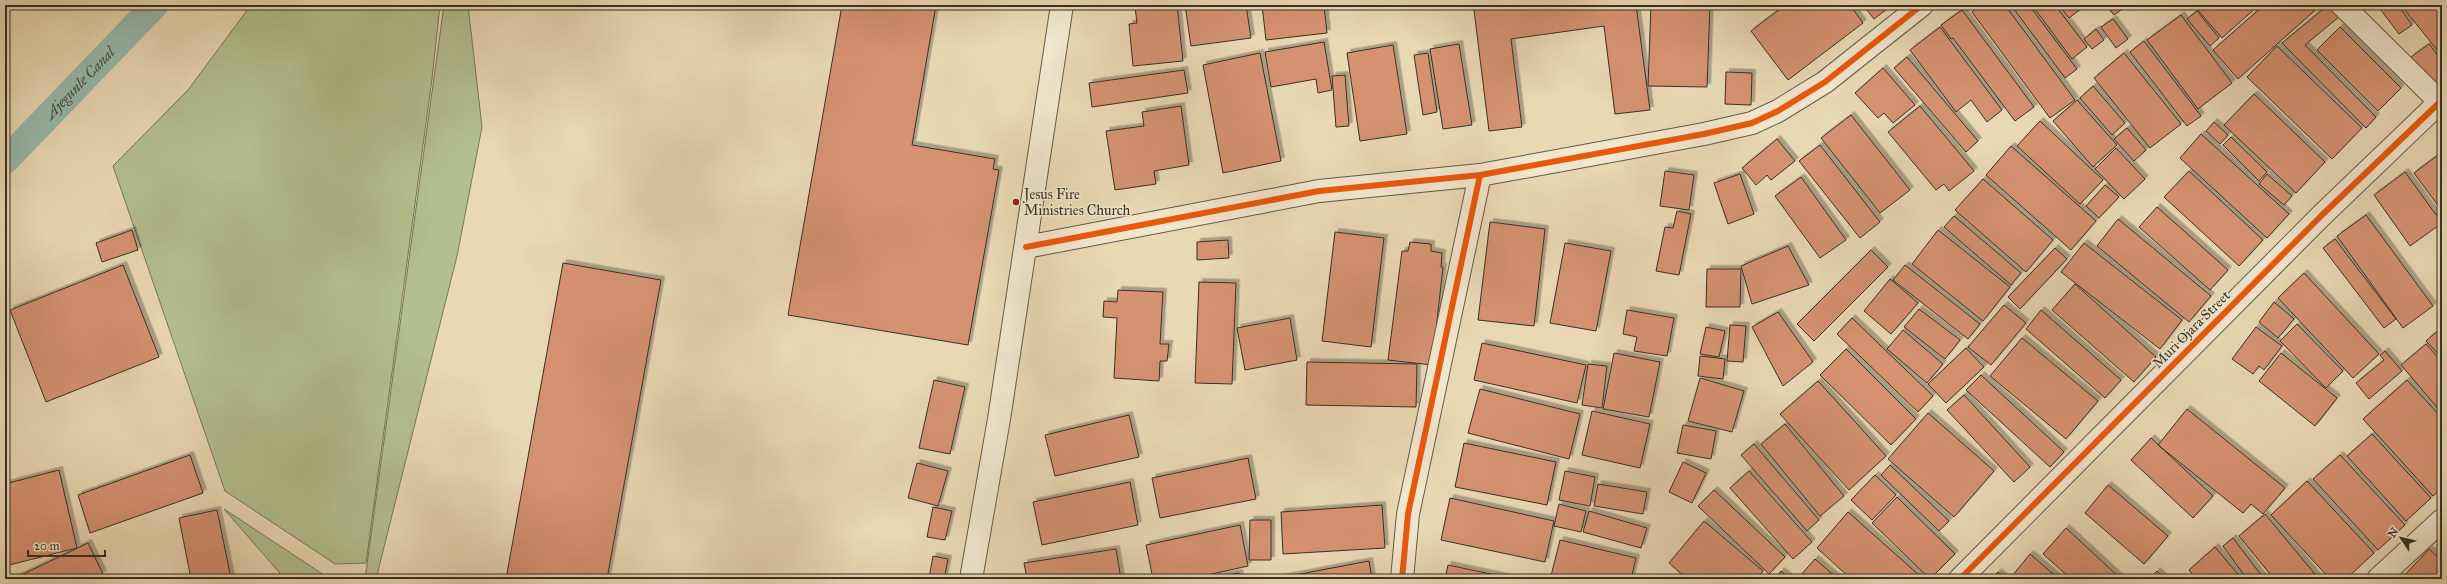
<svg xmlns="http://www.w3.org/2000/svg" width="2447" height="584" viewBox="0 0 2447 584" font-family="'IM FELL Great Primer',serif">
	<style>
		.green { fill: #b3bf8f; stroke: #76785a }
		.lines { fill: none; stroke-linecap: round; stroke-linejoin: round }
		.canal { stroke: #97baac; stroke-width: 27 }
		.building { fill: #d59271; stroke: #383026; filter: url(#shadow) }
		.minor-casing { stroke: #645a4a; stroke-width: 24 }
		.minor { stroke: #f1e6ce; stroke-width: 22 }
		.cycleway-casing { stroke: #f1e6ce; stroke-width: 8 }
		.cycleway { stroke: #e8590c; stroke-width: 6 }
		.poi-dot { fill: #8f2418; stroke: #f1e6ce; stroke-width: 1.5 }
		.labels { text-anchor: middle; stroke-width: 3; stroke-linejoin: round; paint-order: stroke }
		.poi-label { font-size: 14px; fill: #383026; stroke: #f1e6ce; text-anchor: start }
		.street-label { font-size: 14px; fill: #383026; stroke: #f1e6ce }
		.water-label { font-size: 15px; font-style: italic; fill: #4b4c41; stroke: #f1e6ce }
	</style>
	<defs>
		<filter id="shadow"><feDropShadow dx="3.5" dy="-3.5" stdDeviation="0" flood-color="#0004"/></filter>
	</defs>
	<rect width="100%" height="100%" fill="#e9d8b4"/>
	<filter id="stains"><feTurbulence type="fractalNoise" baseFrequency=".005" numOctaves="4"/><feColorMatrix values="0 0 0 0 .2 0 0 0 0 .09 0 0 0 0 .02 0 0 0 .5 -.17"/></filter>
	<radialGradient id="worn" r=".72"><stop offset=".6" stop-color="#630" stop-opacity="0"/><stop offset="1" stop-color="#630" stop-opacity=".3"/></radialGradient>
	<!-- green -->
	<path class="green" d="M251,5H440L432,79L366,563L335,564L225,491L113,166L188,90Z
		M444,5H468L482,127L457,256L376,579H365Z
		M224,509L330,579H285Z"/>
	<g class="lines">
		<!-- canal -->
		<path class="canal" id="s1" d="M5,161L155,5"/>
	</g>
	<!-- building -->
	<path class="building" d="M842,5H936L912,145L995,159L993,169L999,170L968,345L788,315Z
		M1127,5H1177L1183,61L1133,66L1129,24L1137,23L1135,7L1127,8Z
		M1185,5H1246L1251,38L1191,46Z
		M1262,5H1324L1327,33L1266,40Z
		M1507,5H1636L1650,110L1615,114L1604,26L1511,39L1522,127L1489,131L1474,10Z
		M1651,5H1710L1707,87L1648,86Z
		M1785,5H1850L1863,23L1788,80L1751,31Z
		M1863,5H1892L1874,19Z
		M1981,5H2005L2075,100L2050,118L1972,12Z
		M2011,5H2029L2077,69L2065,78Z
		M2032,5H2055L2087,47L2072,59Z
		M2059,5H2086L2069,18Z
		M2106,5H2128L2114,15Z
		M2201,5H2259L2222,38L2197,9Z
		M2264,5H2321L2238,79L2213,50Z
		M2328,5H2331L2340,16L2305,45L2376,117L2366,128L2282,43Z
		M2377,5H2398L2412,25L2399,34Z
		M2401,5H2442V56Z
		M1962,10L2034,107L2015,121L1953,38L1951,39L1941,25Z
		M2197,11L2219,38L2210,46L2187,19Z
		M2181,15L2232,83L2198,109L2147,40Z
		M2113,19L2128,39L2116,48L2101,27Z
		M1940,27L2002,110L1987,122L1971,100L1956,112L1910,50Z
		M2340,27L2401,88L2378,111L2317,50Z
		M2096,29L2104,40L2092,49L2084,39Z
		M2144,41L2201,116L2187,126L2130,52Z
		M1324,42L1332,90L1318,93L1316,79L1271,87L1265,52Z
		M1459,44L1472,125L1443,129L1430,49Z
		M2429,44L2442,61V82L2434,88L2411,57Z
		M1393,45L1407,134L1360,141L1347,53Z
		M2277,46L2362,128L2332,159L2247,77Z
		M1260,53L1281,161L1223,173L1203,65Z
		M1428,53L1437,112L1423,115L1414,55Z
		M2124,53L2181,124L2150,148L2094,78Z
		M1907,57L1978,141L1966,152L1894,68Z
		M1883,68L1915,105L1893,123L1884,113L1878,118L1855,93Z
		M1184,70L1188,93L1092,107L1089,83Z
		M1726,72L1752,73L1751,105L1725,104Z
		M1345,75L1349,126L1336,127L1332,76Z
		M2093,86L2125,123L2112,135L2080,98Z
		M2254,94L2325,162L2296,193L2224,125Z
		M2077,100L2117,145L2093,167L2053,121Z
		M1181,106L1189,165L1154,171L1156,184L1115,190L1106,131L1144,126L1142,112Z
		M1920,106L1974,171L1949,191L1944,184L1936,190L1888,132Z
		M1851,115L1910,190L1880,213L1821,138Z
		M2040,121L2103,180L2080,204L2017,146Z
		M2214,122L2228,135L2220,144L2206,131Z
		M2127,128L2146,150L2134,161L2114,139Z
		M2201,134L2289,214L2267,238L2180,158Z
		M2231,137L2267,172L2259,181L2223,145Z
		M1777,139L1795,161L1771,180L1767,175L1756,185L1742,168Z
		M1820,145L1880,222L1860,238L1799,161Z
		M2011,146L2096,221L2071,250L1986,175Z
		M2116,148L2145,179L2124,199L2095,169Z
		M2442,152V211L2414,173Z
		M1665,171L1694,175L1689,210L1660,206Z
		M2189,171L2263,240L2239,266L2164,197Z
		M2405,172L2442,223L2410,246L2374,195Z
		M1740,174L1754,214L1728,224L1714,183Z
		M2267,174L2292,196L2284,205L2259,184Z
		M1801,177L1846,240L1820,258L1775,196Z
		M1983,179L2053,240L2026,272L1955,210Z
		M2105,185L2119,197L2099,218L2086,206Z
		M2157,207L2228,270L2210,290L2139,227Z
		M1677,211L1691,214L1679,275L1656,271L1665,227L1673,228Z
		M2366,215L2433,306L2403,328L2337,236Z
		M1954,216L2021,273L2011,285L1944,227Z
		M2118,219L2211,296L2189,322L2097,246Z
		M1490,222L1545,229L1534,326L1478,320Z
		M132,230L138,250L102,262L96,243Z
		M1938,230L2010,287L1983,321L1912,264Z
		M1335,232L1384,238L1371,347L1322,341Z
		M2335,239L2396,319L2384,328L2323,248Z
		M1228,240L1229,258L1197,260V242Z
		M1410,242L1431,244V251L1442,253L1441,267H1443L1432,365L1388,360L1402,251H1408Z
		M1565,243L1611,251L1596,331L1550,323Z
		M2084,243L2182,320L2160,349L2061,272Z
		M1788,246L1809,285L1752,304L1741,266Z
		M2055,248L2067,259L2020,309L2008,297Z
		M1871,250L1888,267L1814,341L1797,324Z
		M563,263L661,280L607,579H506Z
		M123,265L159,357L46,402L10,310Z
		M1905,265L1980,324L1968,339L1893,280Z
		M1707,269H1741L1740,307H1706Z
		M2304,273L2379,354L2353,378L2278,298Z
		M1890,279L1918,303L1891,334L1864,311Z
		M1199,282L1236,283L1232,384L1195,383Z
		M2075,284L2156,357L2134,382L2052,310Z
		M1118,290L1163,292L1160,344H1169L1167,361H1160L1159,381L1114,378L1117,318L1103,317L1104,301L1117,302Z
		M2274,302L2294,319L2278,338L2259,322Z
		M2004,305L2026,323L1991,365L1968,347Z
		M1919,309L1960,340L1945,359L1904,327Z
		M1627,310L1674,318L1667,356L1634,351L1637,337L1623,334Z
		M2041,310L2121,380L2105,398L2026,329Z
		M1778,312L1813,362L1783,386L1752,327Z
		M1290,318L1297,360L1245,370L1237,328Z
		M1852,318L1933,396L1918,412L1837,334Z
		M2297,324L2343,371L2326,388L2280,341Z
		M1730,325L1746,326L1743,362L1727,361Z
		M1706,327L1725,331L1719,357L1700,354Z
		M2256,327L2282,346L2264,370L2259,366L2253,374L2232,359Z
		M2442,327V358L2426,341Z
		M1903,330L1943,364L1927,383L1887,349Z
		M2022,338L2098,401L2066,439L1990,376Z
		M1482,343L1586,365L1577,403L1474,380Z
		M2426,344L2442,362V413L2401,365Z
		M1966,348L1984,367L1946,403L1928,384Z
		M1846,349L1916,419L1891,445L1820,375Z
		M2385,351L2402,371L2369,399L2356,383L2384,360L2380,355Z
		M1614,353L1660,362L1649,417L1603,409Z
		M2281,353L2337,398L2315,426L2259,381Z
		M1700,356L1725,359L1723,379L1698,376Z
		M1307,362L1417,364L1416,407L1306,405Z
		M1588,364L1607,366L1602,408L1582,405Z
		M1981,375L2064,452L2050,467L1966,390Z
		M1700,378L1744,391L1732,432L1688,421Z
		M934,380L965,387L950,454L919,448Z
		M2407,380L2442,418V488L2433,496L2363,419Z
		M1818,381L1886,456L1849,490L1780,414Z
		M1480,389L1580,414L1569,459L1468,433Z
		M1964,395L2030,467L2014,482L1947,410Z
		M2187,409L2285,488L2263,514L2251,504L2243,513L2158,445Z
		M1592,411L1650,424L1640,468L1582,455Z
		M1928,413L1994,471L1954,517L1888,459Z
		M1129,415L1139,457L1055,476L1045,435Z
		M1785,424L1844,496L1820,516L1761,444Z
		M1683,425L1716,431L1711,459L1677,453Z
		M2372,434L2431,498L2406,521L2347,456Z
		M2151,438L2213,496L2193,518L2131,460Z
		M1464,443L1556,462L1547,505L1455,487Z
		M1754,444L1819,520L1807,531L1741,455Z
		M190,455L203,493L90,533L78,495Z
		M2340,455L2405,525L2378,550L2313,479Z
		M1248,458L1256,499L1160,518L1152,478Z
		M1683,462L1706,473L1692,503L1669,492Z
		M917,463L948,471L938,506L908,498Z
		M1890,465L1949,521L1939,531L1881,475Z
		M59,470L77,548L5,566V484Z
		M1565,471L1595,477L1590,506L1559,500Z
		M1749,471L1812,542L1793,559L1730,488Z
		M1875,475L1896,495L1872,520L1851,500Z
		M2307,481L2374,553L2346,579H2330L2271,515Z
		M1130,482L1138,525L1042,545L1033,502Z
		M1598,484L1647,492L1643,514L1594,506Z
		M2108,485L2168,536L2144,564L2085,513Z
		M1714,490L1785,557L1769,574L1698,506Z
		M1897,497L1955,554L1930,579L1872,523Z
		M1450,498L1554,521L1545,562L1441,540Z
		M1559,504L1586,511L1581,532L1554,526Z
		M1382,505L1385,548L1283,554L1281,512Z
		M933,507L952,511L945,540L927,537Z
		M217,510L231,578L191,579L179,518Z
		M1589,511L1647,528L1641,548L1583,532Z
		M1848,512L1920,576L1917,579H1851L1817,548Z
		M2265,514L2319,579H2274L2239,536Z
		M1250,520H1271V560H1249Z
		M1704,521L1763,571L1756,579H1687L1669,563Z
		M1240,525L1248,566L1189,579H1153L1146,545Z
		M2066,528L2121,579H2071L2043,554Z
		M2233,538L2264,579H2247L2223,546Z
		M1560,540L1636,558L1631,579H1564L1551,576Z
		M88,543L103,574L92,579H13Z
		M2215,547L2242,579H2196L2189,570Z
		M1116,549L1121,579H1027L1024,563Z
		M2429,549L2442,561V579H2401Z
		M2030,554L2059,579H2015L2012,576Z
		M933,556L948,559L944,579L929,578Z
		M1815,559L1838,579H1803L1800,576Z
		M1369,561L1372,579H1274Z
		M1448,565L1514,579H1445Z
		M1781,571L1791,579H1775Z
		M2157,571L2165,579H2150Z
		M1998,572L2006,579H1991Z
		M1239,573L1240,579H1202Z"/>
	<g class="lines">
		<!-- minor casing -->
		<g class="minor-casing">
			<path id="minor" d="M2342,5L2440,102
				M1026,247L1319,191L1480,175L1704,134L1752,123L1778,111L1825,82L1922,5
				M971,579L999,419L1062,5
				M1402,579L1408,514L1480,175
				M1960,579L2322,215L2442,100
				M2378,579L2442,520"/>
		</g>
		<!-- minor -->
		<use href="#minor" class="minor"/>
		<!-- cycleway casing -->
		<g class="cycleway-casing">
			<path id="cycleway" d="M1026,247L1319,191L1480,175L1704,134L1752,123L1778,111L1825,82L1922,5
				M1402,579L1408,514L1480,175
				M1960,579L2322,215L2442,100"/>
		</g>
		<!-- cycleway -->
		<use href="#cycleway" class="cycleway"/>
	</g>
	<!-- markers -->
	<circle class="poi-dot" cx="1016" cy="202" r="4"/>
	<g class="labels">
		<!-- poi labels -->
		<g class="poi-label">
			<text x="1024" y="199">Jesus Fire<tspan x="1024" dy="16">Ministries Church</tspan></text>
		</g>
		<!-- street labels -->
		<g class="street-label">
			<text transform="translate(2191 329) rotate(-45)" y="5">Muri Ojara Street</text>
		</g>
		<!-- water labels -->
		<g class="water-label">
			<text dy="5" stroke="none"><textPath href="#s1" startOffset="108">Ajegunle Canal</textPath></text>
		</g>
	</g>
	<!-- margin -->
	<rect width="2447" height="584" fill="none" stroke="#e9d8b4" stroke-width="20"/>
	<rect x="6" y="6" width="2435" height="572" fill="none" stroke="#383026" stroke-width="2"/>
	<rect x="10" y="10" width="2427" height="564" fill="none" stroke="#383026"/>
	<!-- north arrow -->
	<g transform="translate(2401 538) rotate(305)" stroke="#f1e6ce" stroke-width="3" paint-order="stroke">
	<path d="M0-3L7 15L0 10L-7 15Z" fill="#383026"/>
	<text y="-6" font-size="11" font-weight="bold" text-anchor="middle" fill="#383026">N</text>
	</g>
	<!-- scale -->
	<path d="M28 550v6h77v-6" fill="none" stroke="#383026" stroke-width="2"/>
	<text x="34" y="550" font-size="12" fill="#383026" stroke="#f1e6ce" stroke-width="3" paint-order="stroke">20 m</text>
	<rect width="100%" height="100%" filter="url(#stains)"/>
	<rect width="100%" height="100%" fill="url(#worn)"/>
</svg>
